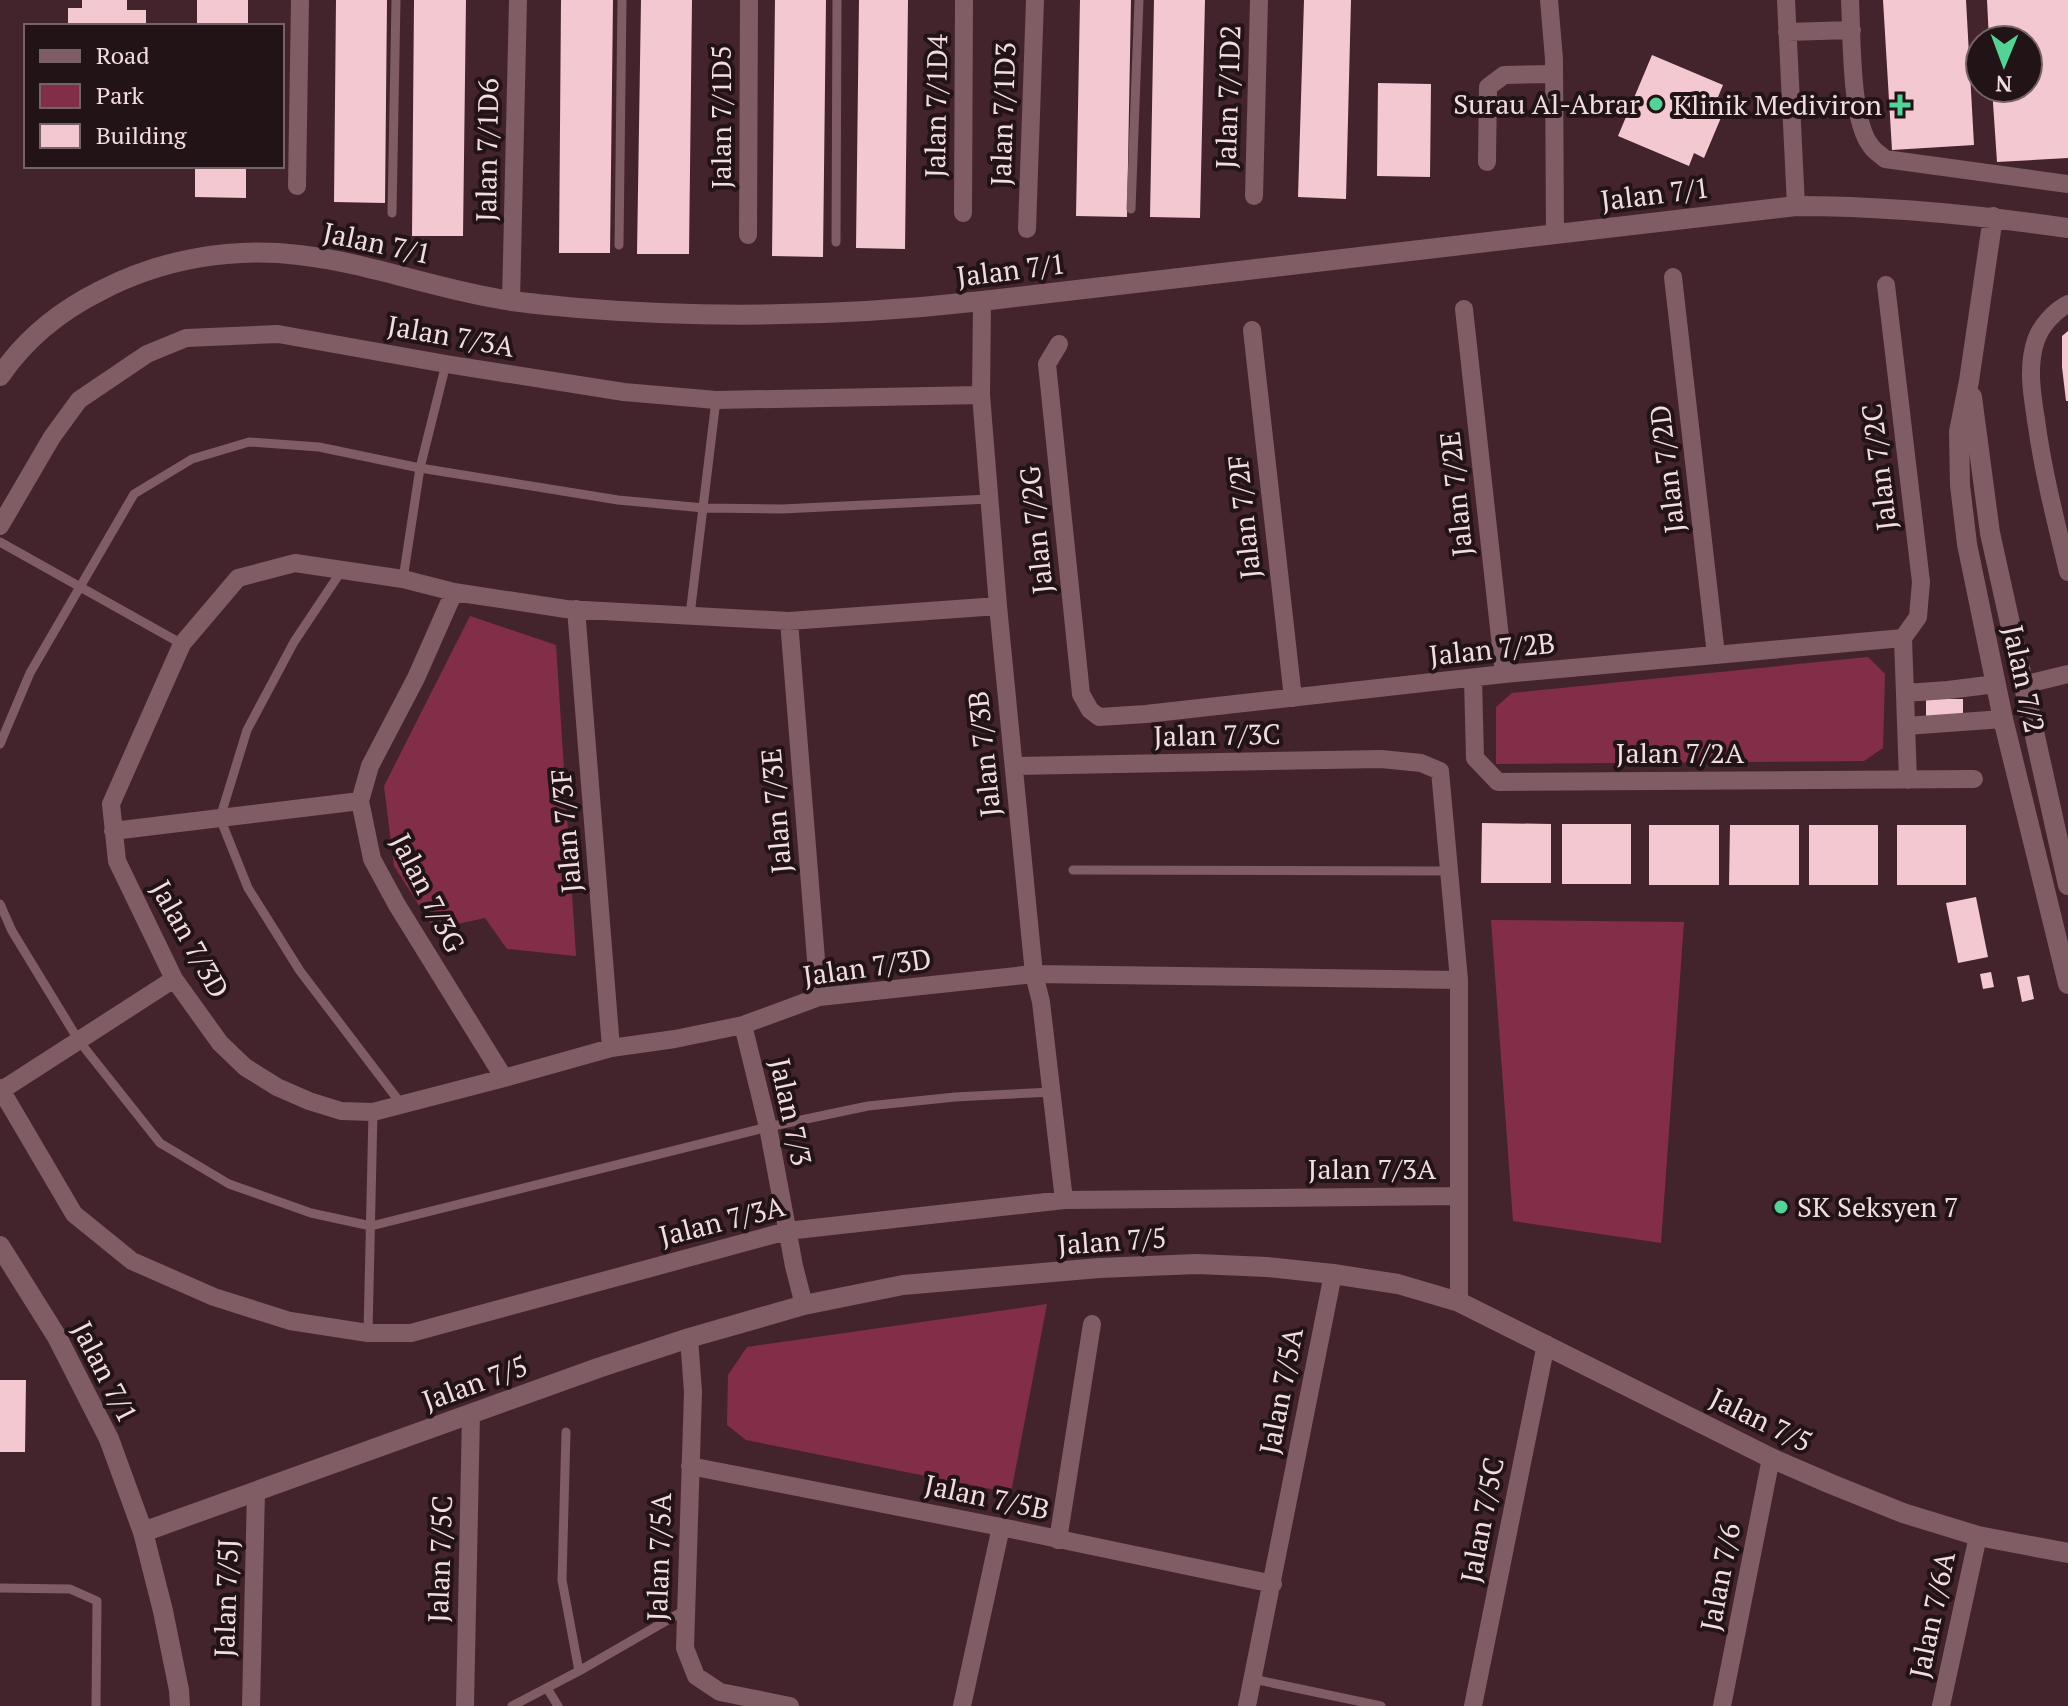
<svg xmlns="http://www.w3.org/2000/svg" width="2068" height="1706" viewBox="0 0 2068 1706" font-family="'PT Serif',serif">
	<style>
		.green { fill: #832e49 }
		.building { fill: #f4c8d1 }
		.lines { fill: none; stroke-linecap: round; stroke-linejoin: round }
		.service { stroke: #805c64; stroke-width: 9 }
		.minor { stroke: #805c64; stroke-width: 18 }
		.tertiary { stroke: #805c64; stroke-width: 20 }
		.poi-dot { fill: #53d396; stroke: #211316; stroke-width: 3 }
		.labels { text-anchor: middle; stroke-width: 8; stroke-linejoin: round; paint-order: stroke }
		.street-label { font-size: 28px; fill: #f2dce0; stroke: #211316 }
		.poi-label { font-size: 28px; fill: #f2dce0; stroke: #211316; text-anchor: end }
	</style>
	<rect width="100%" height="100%" fill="#43242c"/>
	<!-- green -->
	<path class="green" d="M470,616L556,645L576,956L507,949L485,918L434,929L394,866L384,786Z
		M1868,657L1885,674L1883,748L1864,761L1496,764V707L1512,693Z
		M1491,920L1684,922L1661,1243L1513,1221Z
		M1047,1304L1011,1493L746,1440L727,1425L728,1375L747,1347Z"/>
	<!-- building -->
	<path class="building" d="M82,0H127V10H146V26H68V8H82Z
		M197,0H248V26H197Z
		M336,0H387L385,203L334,202Z
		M414,0H466L463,236H412Z
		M561,0H613L610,253H559Z
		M641,0H692L689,254H637Z
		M775,0H826L823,257L772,256Z
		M859,0H908L905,249L856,248Z
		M1080,0H1131L1127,217L1076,216Z
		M1154,0H1205L1200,218L1150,217Z
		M1304,0H1351L1346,199L1298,197Z
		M1883,0H1966L1974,145L1892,150Z
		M1987,0H2068V158L1997,162L1992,88H2028V40H1989Z
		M1652,55L1723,85L1718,97L1728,101L1704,158L1694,153L1689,166L1618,136Z
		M1378,83L1431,84L1430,177L1377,176Z
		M195,166H246V198L195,197Z
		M2068,331V401H2066L2062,367V336Z
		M1926,699H1963V717H1926Z
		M1482,823L1551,824V883H1481Z
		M1562,824H1631V884H1562Z
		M1649,825H1719V885H1649Z
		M1730,825H1799V885H1729Z
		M1809,825H1878V885H1809Z
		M1897,825H1966V885H1897Z
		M1976,897L1988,957L1958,963L1946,903Z
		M1991,972L1994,987L1983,989L1980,974Z
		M2029,975L2034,999L2022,1002L2017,977Z
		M0,1380H26L25,1452H0Z"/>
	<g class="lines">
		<!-- service -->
		<path class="service" d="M1131,209L1139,0
			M392,213L396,0
			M836,242L837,0
			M619,245L622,0
			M0,542L182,644
			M342,570L294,642L247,730L220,818L248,888L300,971L402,1105
			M403,579L420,468L446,364
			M690,615L716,400
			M0,744L30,673L134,494L192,459L249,442L319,447L420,468L618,500L704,508L782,509L989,499
			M1073,870L1450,871
			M0,904L12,931L79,1041L160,1143L229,1184L311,1213L371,1226L768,1127L868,1106L955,1097L1052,1092
			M368,1333L373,1112
			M566,1432L562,1580L579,1671
			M0,1588L70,1589L97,1601L96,1706
			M1253,1679L1381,1706
			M547,1688L558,1706
			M512,1706L579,1671L685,1610"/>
		<!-- minor -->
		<path class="minor" d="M1549,0L1554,59L1555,233
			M1786,0L1796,206
			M1850,0C1852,35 1850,121 1871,146C1874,151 1881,155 1885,159L2068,184
			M1787,32L1852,30
			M1487,162L1488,87L1504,75L1554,74
			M297,186L300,0
			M1254,196L1259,0
			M963,213L964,0
			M1027,229L1035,0
			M748,235L749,0
			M1673,277L1716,655
			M1886,285L1921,582L1918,617L1903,638
			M511,301L518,0
			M982,301L981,395L998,606L1034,974L1041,1002L1064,1200
			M2068,304C2054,311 2041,326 2036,340C2027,366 2032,394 2036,420C2043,472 2056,522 2068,572
			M1464,309L1504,674
			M1252,330L1293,698
			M1059,344L1047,364L1081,694L1090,710L1099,717L1146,714L1504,674L1903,638
			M0,526L52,437L79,400L147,354L186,338L278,334L446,364L624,392L716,400L981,395
			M454,592L416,678L370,766L360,801L372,859L397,905L504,1078
			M998,606L789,621L566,609L454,592L403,579L295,563L238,578L182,644L111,804L117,861L174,979L220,1043L245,1067L277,1087L309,1101L341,1111L373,1112L504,1078L611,1048L675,1039L743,1025L819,997L1034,974L1459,980
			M576,609L611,1048
			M789,621L819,997
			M1903,638L1908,780
			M1473,679L1475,758L1498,782L1974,779
			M2023,685L2068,674
			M1905,693L1948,690L1996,684
			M1906,726L2003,719
			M1014,766L1381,759L1421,763L1440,771L1459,980V1196
			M113,831L360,801
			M743,1025L768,1127L794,1266L804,1305
			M0,1088L74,1214L132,1261L214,1297L290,1321L368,1333H411L787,1231L1064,1200L1459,1196V1302
			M2,1090L174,979
			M689,1338L693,1392L685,1648L696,1676L720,1692L790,1706
			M690,1466L1001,1527L1273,1584
			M1058,1540L1092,1324
			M251,1706L256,1491
			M465,1706L471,1414
			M962,1706L1001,1527
			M1247,1706L1333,1274
			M1473,1706L1546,1344
			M1722,1706L1771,1458
			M1941,1706L1978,1536"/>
		<!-- tertiary -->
		<path class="tertiary" d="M1993,217L1969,381L1959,432L1960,485L1967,544L2003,719L2068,984
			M0,376C26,338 60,311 100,291C161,259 231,247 299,255C371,263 440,291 512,301C534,304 556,306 578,308C712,319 849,316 982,301L1796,206C1887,206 1978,215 2068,228
			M1972,397L1990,533L2068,885
			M0,1246L57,1337L109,1439L143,1532L163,1611L179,1690L180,1706
			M143,1532L598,1368L689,1338L804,1305L903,1285L1099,1268L1197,1264L1267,1267L1333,1274L1398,1284L1459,1302L1771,1458L1831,1484L1903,1513L1978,1536L2068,1553"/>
	</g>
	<!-- markers -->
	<g class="poi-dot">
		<circle cx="1656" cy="104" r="8"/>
		<path d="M1896 93h8v8h8v8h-8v8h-8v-8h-8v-8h8z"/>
		<circle cx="1781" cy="1207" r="8"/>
	</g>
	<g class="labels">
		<!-- street labels -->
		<g class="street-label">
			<text transform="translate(1228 97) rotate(-88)" y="10">Jalan 7/1D2</text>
			<text transform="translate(936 106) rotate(-89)" y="10">Jalan 7/1D4</text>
			<text transform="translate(1003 114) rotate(-88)" y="10">Jalan 7/1D3</text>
			<text transform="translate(721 117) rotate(-90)" y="10">Jalan 7/1D5</text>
			<text transform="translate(487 150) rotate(-89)" y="10">Jalan 7/1D6</text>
			<text transform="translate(1655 194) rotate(-7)" y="10">Jalan 7/1</text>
			<text transform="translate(377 243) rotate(12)" y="10">Jalan 7/1</text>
			<text transform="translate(1011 270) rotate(-7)" y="10">Jalan 7/1</text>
			<text transform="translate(451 336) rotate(10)" y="10">Jalan 7/3A</text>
			<text transform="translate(1879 467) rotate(-97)" y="10">Jalan 7/2C</text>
			<text transform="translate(1667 469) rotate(-97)" y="10">Jalan 7/2D</text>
			<text transform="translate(1456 494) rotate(-96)" y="10">Jalan 7/2E</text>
			<text transform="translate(1244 517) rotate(-96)" y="10">Jalan 7/2F</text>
			<text transform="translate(1036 530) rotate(-96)" y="10">Jalan 7/2G</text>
			<text transform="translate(1492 649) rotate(-6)" y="10">Jalan 7/2B</text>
			<text transform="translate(2024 679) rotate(78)" y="10">Jalan 7/2</text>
			<text transform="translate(1217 735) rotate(-1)" y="10">Jalan 7/3C</text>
			<text x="1680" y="763">Jalan 7/2A</text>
			<text transform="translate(984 754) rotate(-96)" y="10">Jalan 7/3B</text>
			<text transform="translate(776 811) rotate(-95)" y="10">Jalan 7/3E</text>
			<text transform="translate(566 831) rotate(-95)" y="10">Jalan 7/3F</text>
			<text transform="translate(428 893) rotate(63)" y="10">Jalan 7/3G</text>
			<text transform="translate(190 939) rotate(61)" y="10">Jalan 7/3D</text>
			<text transform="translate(867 967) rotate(-8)" y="10">Jalan 7/3D</text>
			<text transform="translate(791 1112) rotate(78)" y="10">Jalan 7/3</text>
			<text x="1372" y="1179">Jalan 7/3A</text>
			<text transform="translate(722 1221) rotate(-14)" y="10">Jalan 7/3A</text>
			<text transform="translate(1112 1241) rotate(-4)" y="10">Jalan 7/5</text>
			<text transform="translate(105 1372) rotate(63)" y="10">Jalan 7/1</text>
			<text transform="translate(475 1383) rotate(-20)" y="10">Jalan 7/5</text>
			<text transform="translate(1281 1391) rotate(-79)" y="10">Jalan 7/5A</text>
			<text transform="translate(1761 1420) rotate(26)" y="10">Jalan 7/5</text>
			<text transform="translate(987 1497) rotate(12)" y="10">Jalan 7/5B</text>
			<text transform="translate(1482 1520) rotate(-79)" y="10">Jalan 7/5C</text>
			<text transform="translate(659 1557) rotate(-88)" y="10">Jalan 7/5A</text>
			<text transform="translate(440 1559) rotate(-88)" y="10">Jalan 7/5C</text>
			<text transform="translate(1720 1577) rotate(-79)" y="10">Jalan 7/6</text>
			<text transform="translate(226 1598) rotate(-88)" y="10">Jalan 7/5J</text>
			<text transform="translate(1932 1615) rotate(-78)" y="10">Jalan 7/6A</text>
		</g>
		<!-- poi labels -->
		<g class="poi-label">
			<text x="1640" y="114">Surau Al-Abrar</text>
			<text x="1882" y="115">Klinik Mediviron</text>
			<text x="1797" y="1217" text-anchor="start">SK Seksyen 7</text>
		</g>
	</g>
	<!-- legend -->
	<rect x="24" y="24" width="260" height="144" fill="#211316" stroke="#756367" stroke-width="2"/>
	<rect x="40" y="50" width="40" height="12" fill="#805c64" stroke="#756367" stroke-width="2"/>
	<text x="96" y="64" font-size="24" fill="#f2dce0">Road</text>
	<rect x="40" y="84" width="40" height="24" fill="#832e49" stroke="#756367" stroke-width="2"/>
	<text x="96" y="104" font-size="24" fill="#f2dce0">Park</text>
	<rect x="40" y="124" width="40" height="24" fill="#f4c8d1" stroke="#756367" stroke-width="2"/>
	<text x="96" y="144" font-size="24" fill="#f2dce0">Building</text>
	<!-- north arrow -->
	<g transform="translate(2004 64) rotate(181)"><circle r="38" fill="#211316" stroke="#756367" stroke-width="2"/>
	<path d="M0-6L14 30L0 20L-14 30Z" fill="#53d396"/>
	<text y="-12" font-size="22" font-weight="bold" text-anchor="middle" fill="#f2dce0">N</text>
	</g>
</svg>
